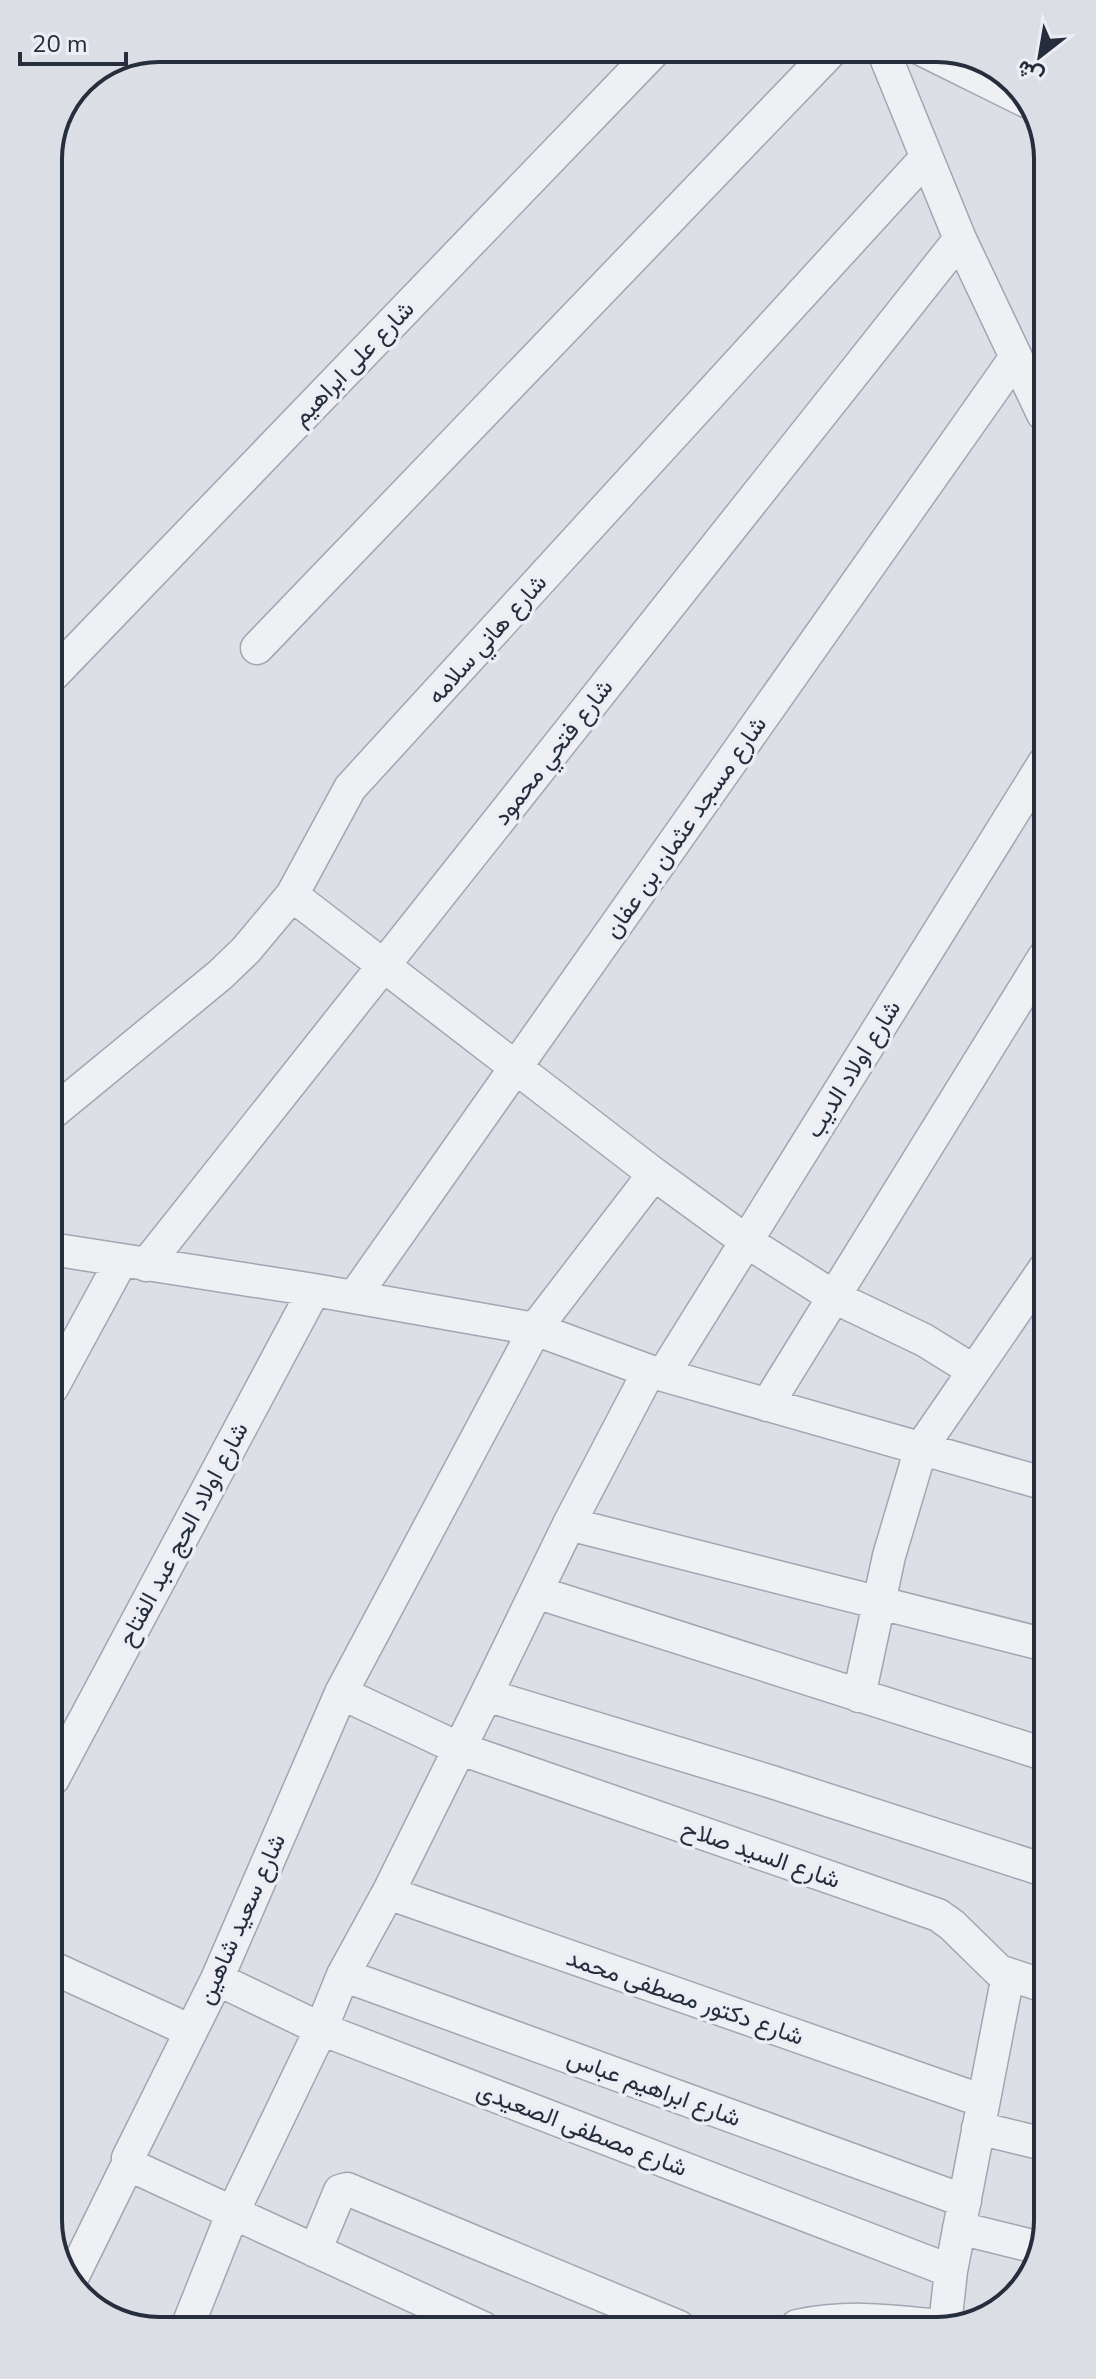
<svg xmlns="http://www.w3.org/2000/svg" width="1096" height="2379" viewBox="0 0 1096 2379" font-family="'Nunito Sans',Vazirmatn,sans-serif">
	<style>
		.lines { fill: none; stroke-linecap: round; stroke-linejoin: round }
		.street-casing { stroke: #a2a6b0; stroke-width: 35 }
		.street { stroke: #eef0f4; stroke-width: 32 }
		.labels { text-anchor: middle; stroke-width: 7; stroke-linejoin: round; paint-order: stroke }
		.street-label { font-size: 24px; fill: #262d3c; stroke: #ebeef4 }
		.rim { fill: none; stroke: #262d3c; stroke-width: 4 }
	</style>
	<rect width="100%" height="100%" fill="#dcdfe6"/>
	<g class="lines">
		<!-- street casing -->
		<g class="street-casing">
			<path id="street" d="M882,48L960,239L1043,414
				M919,48L1026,101
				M257,648L834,48
				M50,678L657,48
				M292,895L654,1174L746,1241L834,1297L924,1340L974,1371
				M51,1114L220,975L246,950L292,895L350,788L926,158
				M51,1249L314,1290L535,1329L649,1371L1046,1484
				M146,1265L960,239
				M354,1297L1016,357
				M649,1371L569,1524L486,1695L772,1782L1047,1871
				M663,1375L1044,763
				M52,1388L121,1261
				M767,1405L1044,957
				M569,1524L1046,1645
				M536,1592L1047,1755
				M341,1693L458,1748L938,1915L952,1925L999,1971L1047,1987
				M859,1696L889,1556L921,1448L1045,1268
				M53,1779L314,1290
				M388,1893L983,2101
				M53,1968L191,2031
				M343,1975L965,2201
				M217,1979L321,2029L951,2271
				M978,2128L1048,2145
				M959,2228L1040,2248
				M315,2251L340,2191L347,2189L679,2327
				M71,2280L129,2162
				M945,2325L951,2271L1008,1975
				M797,2326C843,2316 884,2320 929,2325
				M483,2328L134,2167L128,2158L217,1979L341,1693L535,1329L654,1174
				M186,2330L233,2212L321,2029L343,1975L388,1893L486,1695"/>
		</g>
		<!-- street -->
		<use href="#street" class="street"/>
	</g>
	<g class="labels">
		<!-- street labels -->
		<g class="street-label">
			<text transform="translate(353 363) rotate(-46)" y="8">شارع على ابراهيم</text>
			<text transform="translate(487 639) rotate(-48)" y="8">شارع هاني سلامه</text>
			<text transform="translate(553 752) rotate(-52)" y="8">شارع فتحي محمود</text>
			<text transform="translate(685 827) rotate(-55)" y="8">شارع مسجد عثمان بن عفان</text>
			<text transform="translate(853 1069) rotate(-58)" y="8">شارع اولاد الديب</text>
			<text transform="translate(183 1534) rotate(-62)" y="8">شارع اولاد الحج عبد الفتاح</text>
			<text transform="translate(761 1854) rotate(19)" y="8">شارع السيد صلاح</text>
			<text transform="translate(241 1919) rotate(-66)" y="8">شارع سعيد شاهين</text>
			<text transform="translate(685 1997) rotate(19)" y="8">شارع دكتور مصطفى محمد</text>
			<text transform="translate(654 2088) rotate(20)" y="8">شارع ابراهيم عباس</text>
			<text transform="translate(582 2129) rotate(21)" y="8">شارع مصطفى الصعيدى</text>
		</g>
	</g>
	<!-- crop -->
	<path d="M0 0H1096V2379H0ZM159 62H937A97 97 0 0 1 1034 159V2220A97 97 0 0 1 937 2317H159A97 97 0 0 1 62 2220V159A97 97 0 0 1 159 62Z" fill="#dbdfe5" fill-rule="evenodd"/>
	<path class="rim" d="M159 62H937A97 97 0 0 1 1034 159V2220A97 97 0 0 1 937 2317H159A97 97 0 0 1 62 2220V159A97 97 0 0 1 159 62Z"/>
	<!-- north arrow -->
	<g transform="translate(1040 56) rotate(211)" stroke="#ebeef4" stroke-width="6" paint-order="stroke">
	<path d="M0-6L14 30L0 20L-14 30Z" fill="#262d3c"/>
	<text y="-12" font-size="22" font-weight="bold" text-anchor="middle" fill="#262d3c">ش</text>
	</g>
	<!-- scale -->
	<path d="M20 52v12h106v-12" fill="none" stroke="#262d3c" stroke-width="4"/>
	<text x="32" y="52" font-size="24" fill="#262d3c" stroke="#ebeef4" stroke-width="6" paint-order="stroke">20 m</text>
</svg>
